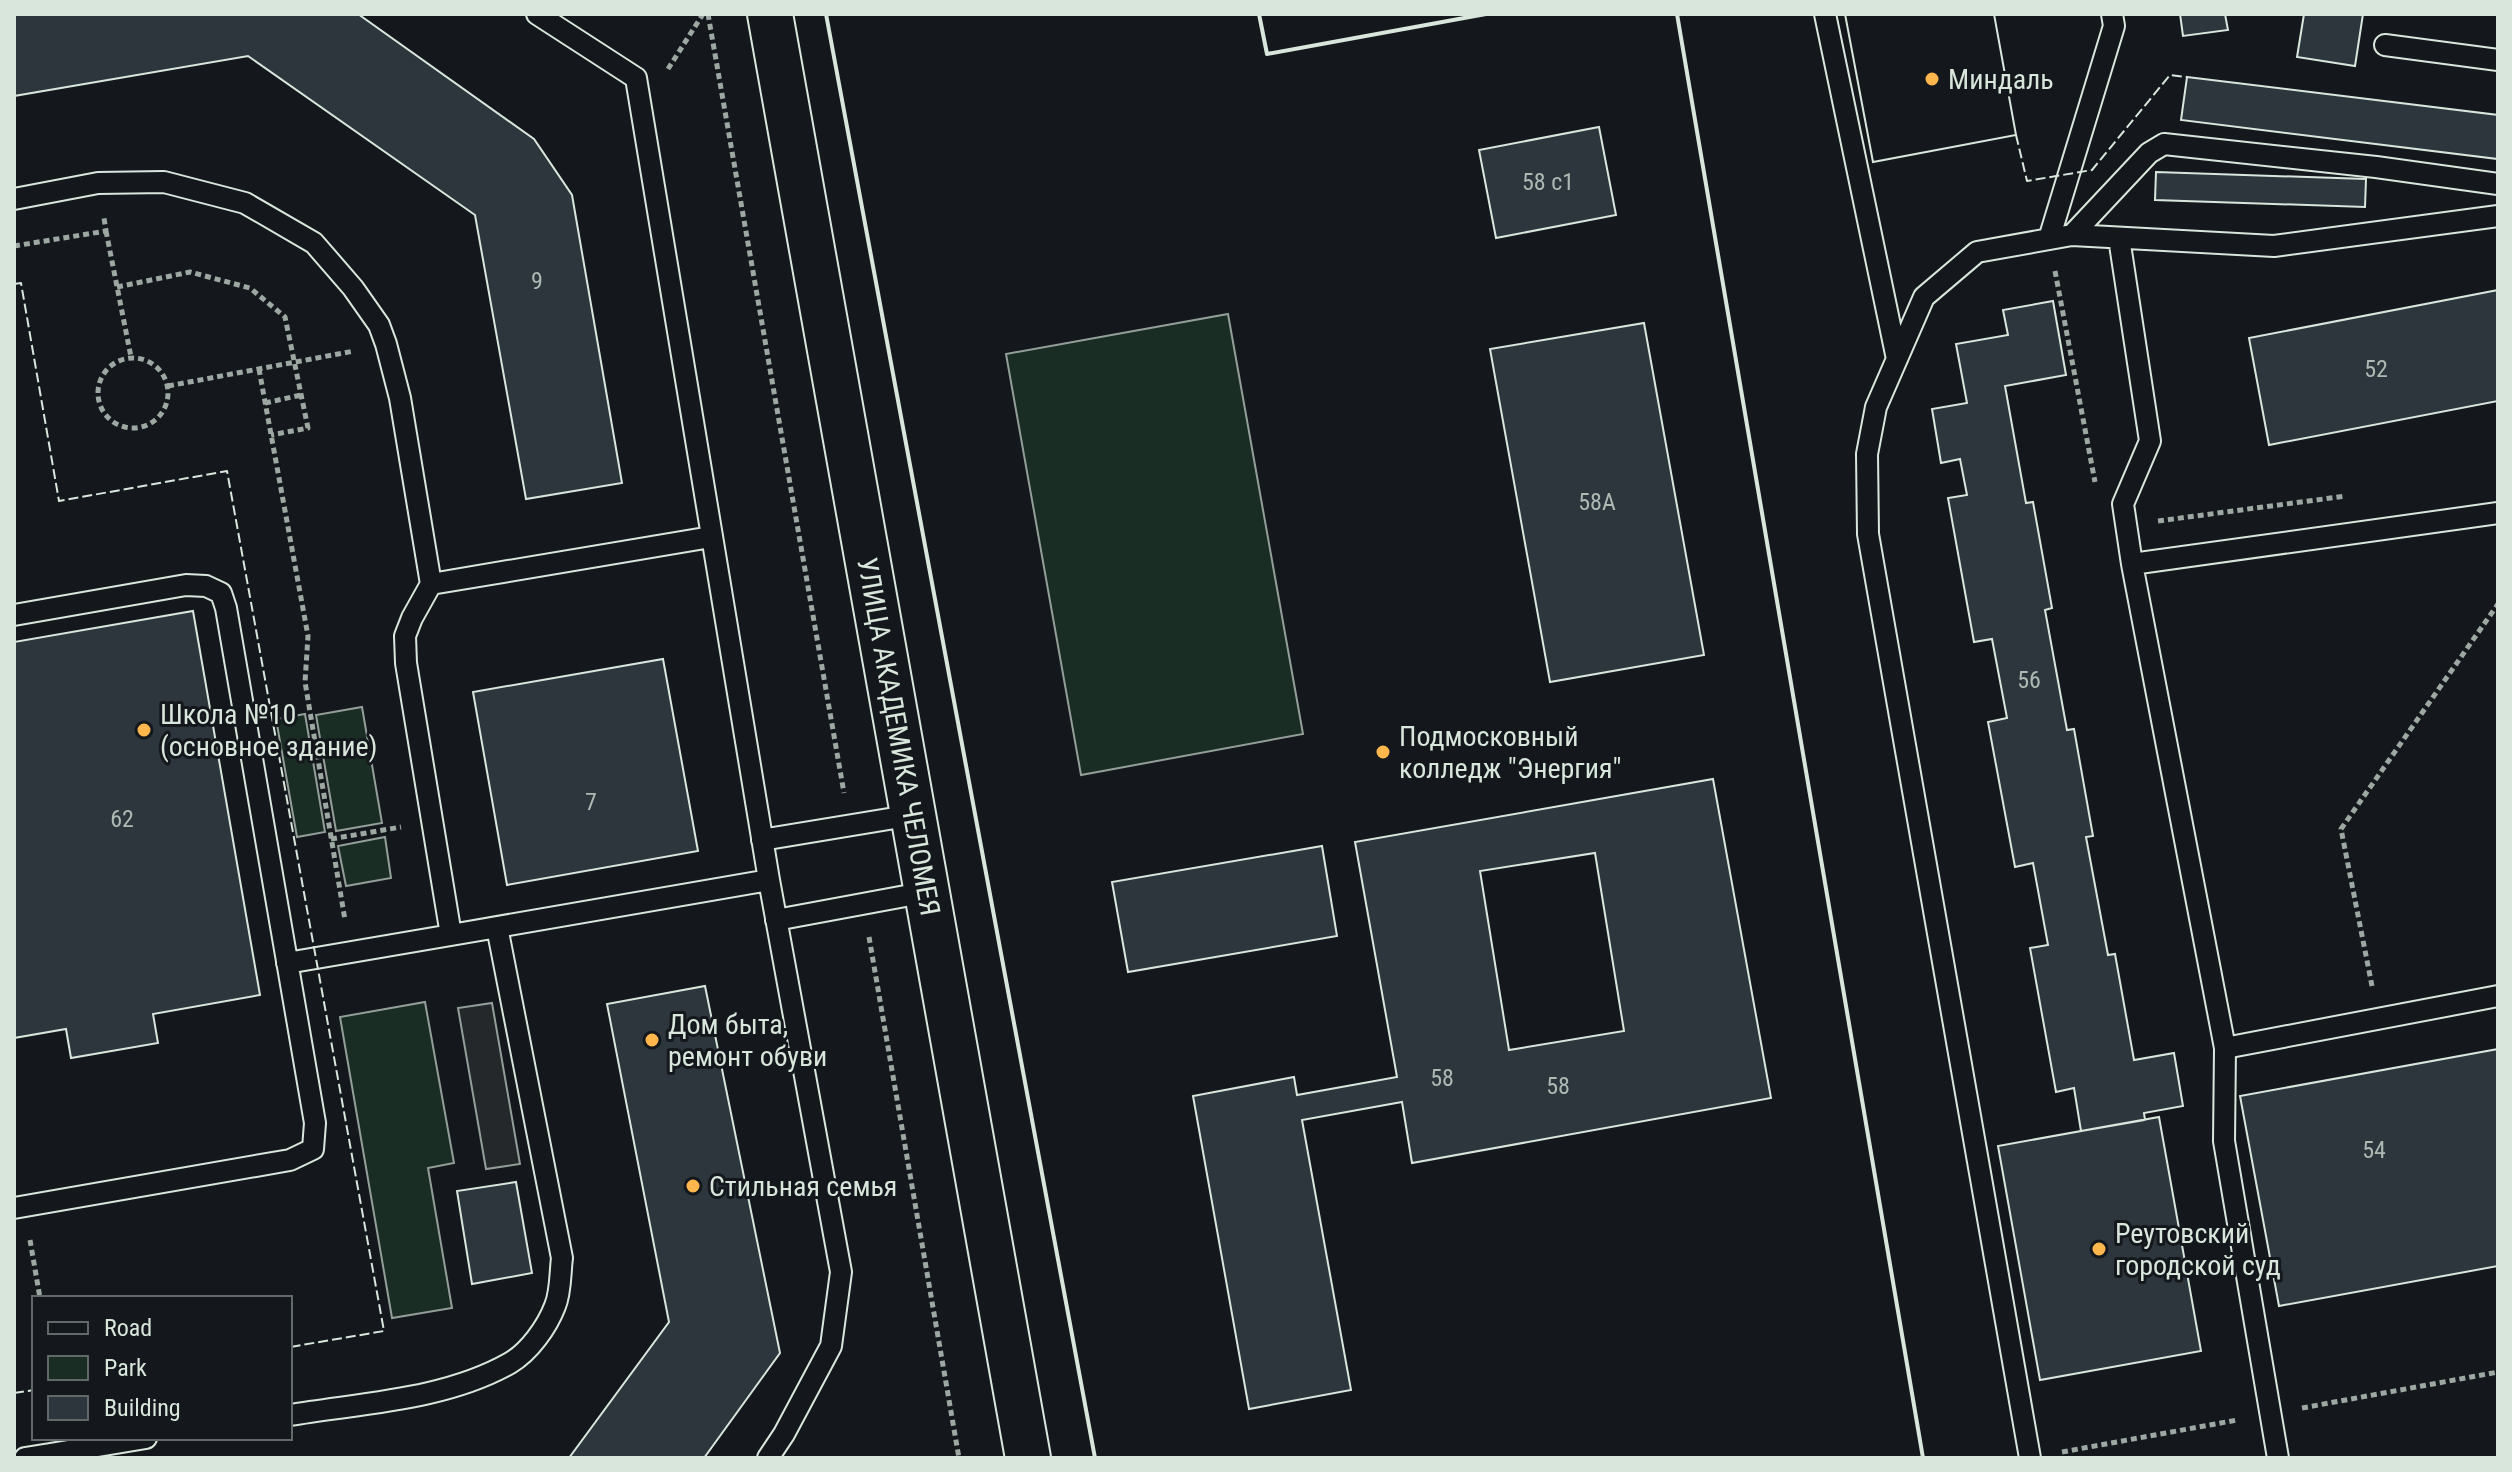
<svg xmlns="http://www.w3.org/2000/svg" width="2512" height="1472" viewBox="0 0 2512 1472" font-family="'Roboto Condensed',sans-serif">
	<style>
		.green { fill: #1a2d24; stroke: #939e99; stroke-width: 2 }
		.parking { fill: #24282b; stroke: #939e99; stroke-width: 2 }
		.building { fill: #2c363c; stroke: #d8e6dc; stroke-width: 2; fill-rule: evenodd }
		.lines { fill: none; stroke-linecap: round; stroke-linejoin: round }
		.service-casing { stroke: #d8e6dc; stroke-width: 24 }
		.tertiary-casing { stroke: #d8e6dc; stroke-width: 48 }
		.path { stroke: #9da8a2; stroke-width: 5; stroke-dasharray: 6 4; stroke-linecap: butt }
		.service { stroke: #14181c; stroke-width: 20 }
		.tertiary { stroke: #14181c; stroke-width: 44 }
		.fence { stroke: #d8e6dc; stroke-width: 2; stroke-dasharray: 10 4; stroke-linecap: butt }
		.wall { stroke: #d8e6dc; stroke-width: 4 }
		.poi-dot { fill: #ffb74d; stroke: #14181c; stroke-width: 3 }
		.labels { text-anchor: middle; stroke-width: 6; stroke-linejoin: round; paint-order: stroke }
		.number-label { font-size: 24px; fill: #adbab4 }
		.poi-label { font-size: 28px; fill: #d8e6dc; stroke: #14181c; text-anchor: start }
		.street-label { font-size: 28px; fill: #d8e6dc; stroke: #14181c }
	</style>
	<rect width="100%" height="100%" fill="#14181c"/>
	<!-- green -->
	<path class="green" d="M1228,314L1303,734L1081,775L1006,354Z
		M362,707L382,823L336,831L316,715Z
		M305,714L325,832L297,837L276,719Z
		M385,837L391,878L346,886L338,846Z
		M425,1002L454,1163L428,1168L452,1308L392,1318L340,1017Z"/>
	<!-- parking -->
	<path class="parking" d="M492,1003L520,1164L486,1169L458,1008Z"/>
	<!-- building -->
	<path class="building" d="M14,14H358L534,139L572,195L622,483L526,499L475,215L248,56L14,96Z
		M1845,14H1994L2016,135L1873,162Z
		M1845,14H1994L2016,135L1873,162Z
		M2180,14H2225L2228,30L2183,36Z
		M2304,14H2363L2355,66L2297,57Z
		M2187,77L2498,115V159L2181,120Z
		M1599,127L1616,215L1496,238L1479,150Z
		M2156,172L2366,179L2365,207L2155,200Z
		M2498,290V401L2269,445L2249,338Z
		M2053,301L2066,375L2005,386L2026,503L2033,502L2052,608L2045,610L2067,730L2074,729L2093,836L2086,837L2108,955L2115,954L2134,1060L2174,1053L2183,1106L2144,1113L2145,1120L2081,1131L2074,1088L2056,1092L2030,948L2048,945L2033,863L2015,867L1988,722L2007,718L1992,639L1974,642L1948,498L1967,495L1960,459L1941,463L1932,409L1967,403L1956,344L2008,335L2003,310Z
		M1644,323L1704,655L1550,682L1490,349Z
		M193,611L260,995L153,1014L158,1043L71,1058L66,1029L14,1038V642Z
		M663,659L698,851L507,885L473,692Z
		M1713,779L1771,1098L1412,1163L1402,1102L1302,1120L1351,1390L1249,1409L1193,1096L1294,1077L1297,1095L1397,1077L1355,842ZM1595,853L1624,1031L1509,1050L1480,871Z
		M1322,846L1337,936L1128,972L1112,882Z
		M705,986L780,1353L704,1458H569L669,1322L607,1004Z
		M2498,1049V1266L2279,1306L2240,1096Z
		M2159,1117L2201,1351L2040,1380L1998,1146Z
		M516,1182L532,1273L472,1284L457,1191Z"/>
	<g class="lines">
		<!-- service casing -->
		<g class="service-casing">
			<path id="service" d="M537,14L636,78L769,880L841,1272L831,1346L784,1434L768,1458
				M1825,14L1897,359
				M2385,45L2498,60
				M14,199L98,183L164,182L245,203L314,243L353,288L379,325L386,344L400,398L431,584
				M2072,235L2149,153L2164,144L2376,167L2498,184
				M2119,238L2150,441L2123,504L2132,564
				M2049,239L2114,26L2112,14
				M711,537L431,584L412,618L405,636L406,663L451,935L769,880
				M14,615L186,585L206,586L221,593L226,608L315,1123L313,1149L290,1160L14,1208
				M762,840L913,815
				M776,920L927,892
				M287,963L451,935
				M2225,1048L2498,996
				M290,1415C362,1403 445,1400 510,1363C529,1352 547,1327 555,1306C561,1292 560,1273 562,1258L497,927
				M25,1458L50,1454
				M50,1458V1454L146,1438
				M2030,1458L1868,534L1867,454L1876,407L1924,297L1977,252L2072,235L2274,246L2498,216
				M2278,1458L2224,1141L2225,1048L2132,564L2498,513"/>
		</g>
		<!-- tertiary casing -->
		<g class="tertiary-casing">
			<g id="tertiary">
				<path id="s1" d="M770,14L1028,1458"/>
			</g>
		</g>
		<!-- path -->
		<path class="path" d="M708,14L844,793
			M668,69L703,14
			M106,231L131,357
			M14,246L106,231L104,218
			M2055,271L2095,482
			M117,287L190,272L250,288L285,317L308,428L271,435
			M98 393a35 35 0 1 1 70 0a35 35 0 1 1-70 0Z
			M259,369L308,636L305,682L345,920
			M168,386L354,351
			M265,403L301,395
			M2158,521L2346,496
			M331,839L401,827
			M869,937L959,1458
			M2372,986L2341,829L2498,604
			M30,1240L40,1298
			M2302,1408L2498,1372
			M2062,1452L2237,1420"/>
		<!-- service -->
		<use href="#service" class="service"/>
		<!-- tertiary -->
		<use href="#tertiary" class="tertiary"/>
		<!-- fence -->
		<path class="fence" d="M2016,135L2027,181L2092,170L2170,75L2187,77
			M14,284L21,283L59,501L227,471L384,1331L290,1347
			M14,1393L34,1390"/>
		<!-- wall -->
		<path class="wall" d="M826,14L1095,1458
			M1259,14L1267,54L1486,14
			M1677,14L1923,1458"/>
	</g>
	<!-- markers -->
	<g class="poi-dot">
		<circle cx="1932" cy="79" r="8"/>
		<circle cx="144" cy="730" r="8"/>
		<circle cx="1383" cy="752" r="8"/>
		<circle cx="652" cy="1040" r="8"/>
		<circle cx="693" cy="1186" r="8"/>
		<circle cx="2099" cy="1249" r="8"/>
	</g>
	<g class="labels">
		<!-- number labels -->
		<g class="number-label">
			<text x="1548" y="190">58 с1</text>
			<text x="537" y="289">9</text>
			<text x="2376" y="377">52</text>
			<text x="1597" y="510">58А</text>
			<text x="2029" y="688">56</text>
			<text x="591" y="810">7</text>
			<text x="122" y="827">62</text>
			<text x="1442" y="1086">58</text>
			<text x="1558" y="1094">58</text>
			<text x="2374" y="1158">54</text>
		</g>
		<!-- poi labels -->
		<g class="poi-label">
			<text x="1948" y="89">Миндаль</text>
			<text x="160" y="724">Школа №10<tspan x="160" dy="32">(основное здание)</tspan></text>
			<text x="1399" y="746">Подмосковный<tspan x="1399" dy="32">колледж "Энергия"</tspan></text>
			<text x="668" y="1034">Дом быта,<tspan x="668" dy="32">ремонт обуви</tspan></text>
			<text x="709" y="1196">Стильная семья</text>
			<text x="2115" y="1243">Реутовский<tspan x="2115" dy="32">городской суд</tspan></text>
		</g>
		<!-- street labels -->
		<g class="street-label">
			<text dy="10" stroke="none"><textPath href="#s1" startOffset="734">УЛИЦА АКАДЕМИКА ЧЕЛОМЕЯ</textPath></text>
		</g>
	</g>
	<!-- border -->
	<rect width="2512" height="1472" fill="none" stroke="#d8e6dc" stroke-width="32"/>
	<!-- legend -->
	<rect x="32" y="1296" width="260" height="144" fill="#14181c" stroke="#626a69" stroke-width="2"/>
	<rect x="48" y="1322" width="40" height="12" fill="#14181c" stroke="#626a69" stroke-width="2"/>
	<text x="104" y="1336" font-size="24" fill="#d8e6dc">Road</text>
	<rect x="48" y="1356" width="40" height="24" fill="#1a2d24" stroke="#626a69" stroke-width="2"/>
	<text x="104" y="1376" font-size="24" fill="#d8e6dc">Park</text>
	<rect x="48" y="1396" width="40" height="24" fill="#2c363c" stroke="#626a69" stroke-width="2"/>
	<text x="104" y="1416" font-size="24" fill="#d8e6dc">Building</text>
</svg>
